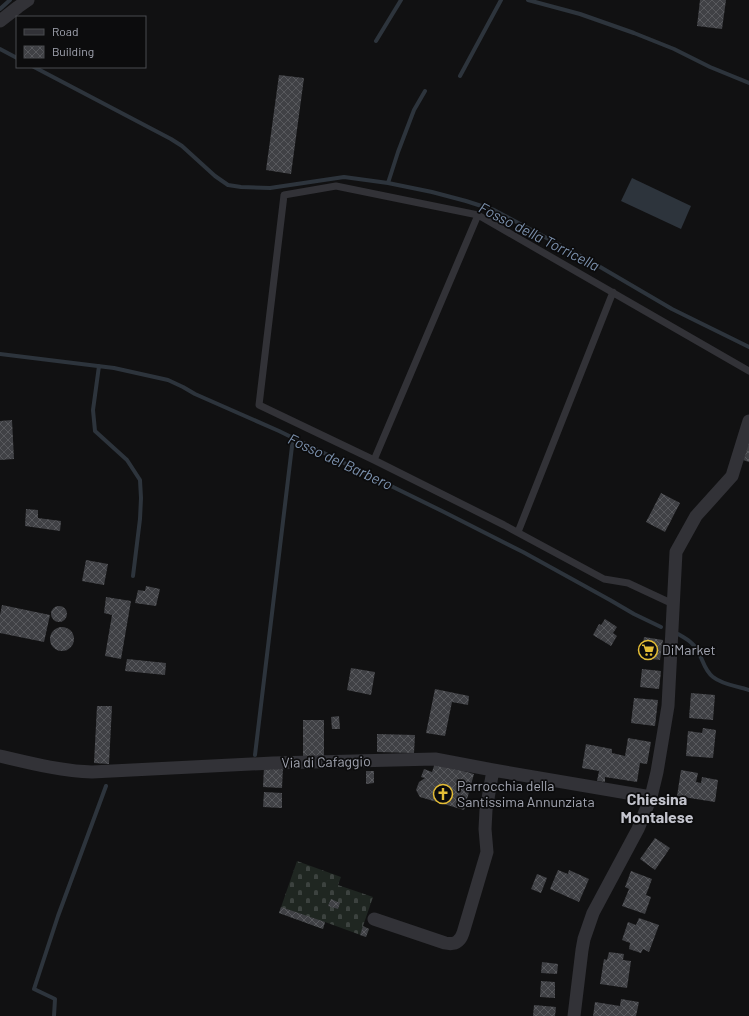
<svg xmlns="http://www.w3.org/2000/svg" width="749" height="1016" viewBox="0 0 749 1016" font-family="Barlow,sans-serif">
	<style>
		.cemetery { fill: url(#cemetery-stones) }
		.water { fill: #2d343c }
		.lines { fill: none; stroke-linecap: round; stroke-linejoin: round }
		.stream { stroke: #2d343c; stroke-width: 4 }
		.building { fill: url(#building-cross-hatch) }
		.lane { stroke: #323237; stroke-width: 7 }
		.street { stroke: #323237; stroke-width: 13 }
		.labels { text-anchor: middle; stroke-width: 3.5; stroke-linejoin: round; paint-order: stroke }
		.poi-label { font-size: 14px; fill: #a3a6b2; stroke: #0c0c0d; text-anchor: start }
		.street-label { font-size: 14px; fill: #a3a6b2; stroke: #0c0c0d }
		.water-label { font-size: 15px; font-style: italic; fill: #7b90ac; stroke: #0c0c0d }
		.quarter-label { font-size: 16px; font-weight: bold; fill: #c4c5ce; stroke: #0c0c0d }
	</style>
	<defs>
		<pattern id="cemetery-stones" width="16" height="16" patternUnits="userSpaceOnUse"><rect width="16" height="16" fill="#1f2621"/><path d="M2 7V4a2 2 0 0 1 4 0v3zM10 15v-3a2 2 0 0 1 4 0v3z" fill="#3c423f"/></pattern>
		<pattern id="building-cross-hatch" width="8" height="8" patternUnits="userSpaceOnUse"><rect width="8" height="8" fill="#404145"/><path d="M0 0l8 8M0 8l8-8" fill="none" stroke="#58595d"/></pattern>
	</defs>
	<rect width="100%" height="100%" fill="#111112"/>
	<!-- cemetery -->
	<path class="cemetery" d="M297,861L341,877L338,885L373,897L363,926L369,929L366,937L325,922L323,929L279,913Z"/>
	<!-- water -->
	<path class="water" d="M632,178L691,206L681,229L621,201Z"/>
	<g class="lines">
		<!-- stream -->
		<path class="stream" d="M528,0L580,14L634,33L674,49L710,67L749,83
			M0,9L10,0
			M376,41L401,0
			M0,49L17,58
			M34,67L171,139L182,146L215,176L228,185L241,187L270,188L344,177L388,183L432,192L466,201L494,210L590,261L672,309L749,347
			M460,76L501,0
			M388,183L398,152L414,110L425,91
			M0,354L114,368L168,380L183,387L195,394L279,431L444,512L523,552L610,600L634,614L661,627
			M99,366L93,410L95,431L127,460L140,480L141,498L140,519L133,576
			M678,634C687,639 695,644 699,653C703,661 705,671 713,677C723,685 737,686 749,690
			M255,755L293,438
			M54,1016L55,999L34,989L58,916L106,786"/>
	</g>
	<!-- building -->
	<path class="building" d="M700,0H726L722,29L697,26Z
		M279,75L304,78L291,174L266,170Z
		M12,420L14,459L0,460V421Z
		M749,437V462L743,460Z
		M661,493L680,503L665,532L646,522Z
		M26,509L38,510V518L61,521L60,531L25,526Z
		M86,560L108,564L104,585L82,581Z
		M146,586L160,589L156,606L135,603L138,590L145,591Z
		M106,597L131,601L121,659L105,656L112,615L104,613Z
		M2,605L50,615L44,642L0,633V615Z
		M51 614a8 8 0 1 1 16 0a8 8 0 1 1-16 0Z
		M605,619L617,627L613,633L617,636L611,646L593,635L599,624L601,625Z
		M50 639a12 12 0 1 1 24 0a12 12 0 1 1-24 0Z
		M644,637L663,640L660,660L641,658Z
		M127,659L166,663L165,675L125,671Z
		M351,668L375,672L371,695L347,690Z
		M642,669L661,671L659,689L640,687Z
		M435,689L469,696L468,705L452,702L445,736L426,733Z
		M691,693L715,695L713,720L689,718Z
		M634,698L658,700L655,726L631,723Z
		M97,706H112L109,764L94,763Z
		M339,716L340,729H332L331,717Z
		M303,720H324V756H303Z
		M703,728L716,730L713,758L686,756L688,731L702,733Z
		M377,734L415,735L414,753L377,752Z
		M628,738L651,742L647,764L640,763L637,782L605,777V782L597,781L599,771L582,768L586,744L612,749V753L625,756Z
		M435,763L474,774L464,810L420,797L416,790L419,782L425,778L421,777L424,769L432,772Z
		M264,767H283L282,788L263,787Z
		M681,770L698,773L696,782L701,783L702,777L718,780L715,802L677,796Z
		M366,771H374V783L366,784Z
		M264,792L282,793V808L263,807Z
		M655,838L670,848L655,870L640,859Z
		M558,870L568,874L569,870L589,879L579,902L550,889Z
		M631,871L652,879L646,895L651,897L645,914L622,906L629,889L625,887Z
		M537,874L547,878L541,893L531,889Z
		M331,899L340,903L338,909L328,906Z
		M281,907L325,922L323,929L279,913Z
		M639,918L659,925L649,952L643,949L641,953L629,949L630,943L622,940L628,922L636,925Z
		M363,926L369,929L366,937L360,935Z
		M609,952L624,954L623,960L631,961L627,988L600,984L604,959L607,960Z
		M542,962L558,964L557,974L541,973Z
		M541,981L555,982V998L540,997Z
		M621,999L639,1002L636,1016H593L595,1002L620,1006Z
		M534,1005L556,1007L555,1016H533Z"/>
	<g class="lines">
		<!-- lane -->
		<path class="lane" d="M374,460L478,215
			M518,532L613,292
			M673,604L628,583L604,579L504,525L374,460L259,405L284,195L336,186L478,215L749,371"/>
		<!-- street -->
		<path class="street" d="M0,21L18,7L28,0
			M0,756C30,763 61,771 92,772L273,763L435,759L493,770L651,797
			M374,919L445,943C454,945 460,942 463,933L487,852L485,829L486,810L493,770
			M574,1016L582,950L584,939L593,913L638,829L651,797L657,772L668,706L676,552L696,516L732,476L749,421"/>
	</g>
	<!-- icons -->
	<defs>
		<g id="supermarket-ring" transform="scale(1)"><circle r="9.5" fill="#0c0c0d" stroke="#e5be36" stroke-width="1.5"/><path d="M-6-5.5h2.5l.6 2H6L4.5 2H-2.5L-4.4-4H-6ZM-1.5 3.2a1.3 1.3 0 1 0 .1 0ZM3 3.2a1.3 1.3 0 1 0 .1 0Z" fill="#e5be36"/></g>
		<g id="church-ring" transform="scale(1)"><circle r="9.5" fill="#0c0c0d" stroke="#e5be36" stroke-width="1.5"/><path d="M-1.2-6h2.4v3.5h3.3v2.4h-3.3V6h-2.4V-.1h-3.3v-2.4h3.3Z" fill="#e5be36"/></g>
	</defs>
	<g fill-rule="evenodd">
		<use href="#supermarket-ring" x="648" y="650"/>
		<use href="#church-ring" x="443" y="794"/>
	</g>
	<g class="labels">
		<!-- poi labels -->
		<g class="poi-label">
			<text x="662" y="655">DiMarket</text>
			<text x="457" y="791">Parrocchia della<tspan x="457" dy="16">Santissima Annunziata</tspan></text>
		</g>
		<!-- street labels -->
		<g class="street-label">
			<text transform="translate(326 762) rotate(-1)" y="5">Via di Cafaggio</text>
		</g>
		<!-- water labels -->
		<g class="water-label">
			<text transform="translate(539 237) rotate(27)" y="5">Fosso della Torricella</text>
			<text transform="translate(340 462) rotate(25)" y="5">Fosso del Barbero</text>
		</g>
		<!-- quarter labels -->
		<g class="quarter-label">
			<text x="657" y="805">Chiesina<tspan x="657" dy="18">Montalese</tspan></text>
		</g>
	</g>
	<!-- legend -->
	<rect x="16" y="16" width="130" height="52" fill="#0c0c0d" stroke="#484a4f"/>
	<rect x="24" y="29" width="20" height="6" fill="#323237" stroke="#484a4f"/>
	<text x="52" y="36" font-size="12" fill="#a3a6b2">Road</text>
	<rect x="24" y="46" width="20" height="12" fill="url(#building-cross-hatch)" stroke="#484a4f"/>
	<text x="52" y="56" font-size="12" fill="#a3a6b2">Building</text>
</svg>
